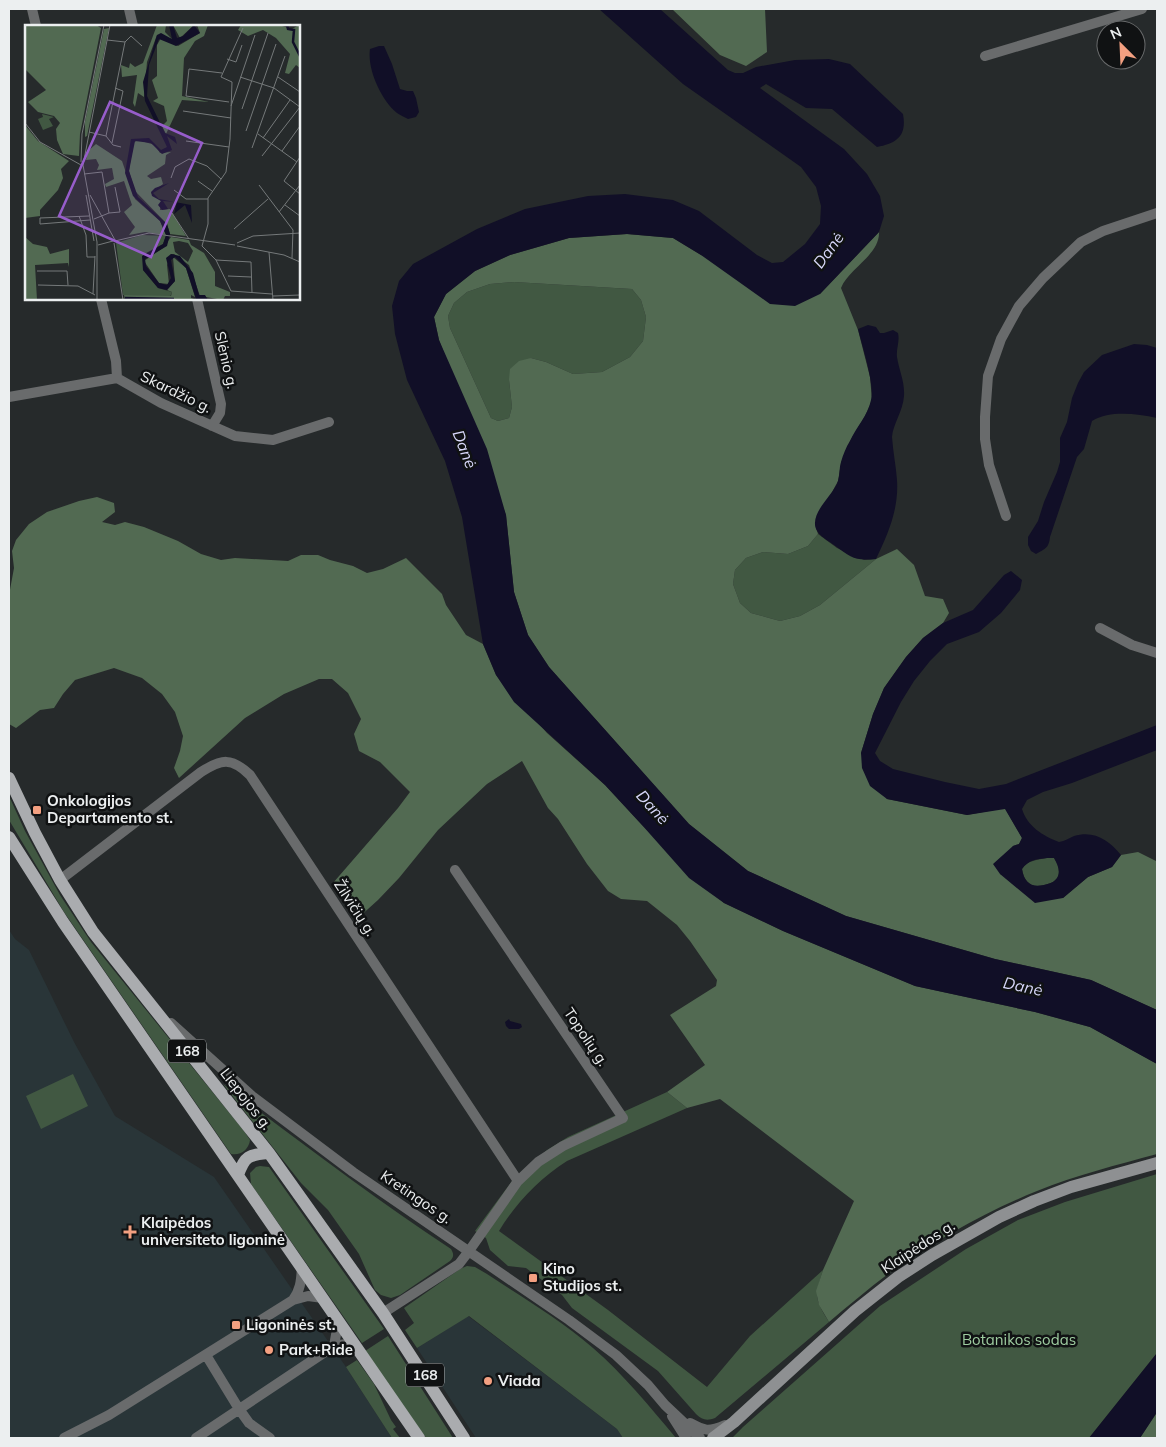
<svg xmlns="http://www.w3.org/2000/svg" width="1166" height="1447" viewBox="0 0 1166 1447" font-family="Mulish,sans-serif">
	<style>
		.built { fill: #293538 }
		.green { fill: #415842 }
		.forest { fill: #526a52; fill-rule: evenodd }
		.water { fill: #110f27; fill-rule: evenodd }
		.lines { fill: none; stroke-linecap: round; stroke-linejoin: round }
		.street { stroke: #696b6c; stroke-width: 10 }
		.secondary { stroke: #8e9092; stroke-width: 12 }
		.primary { stroke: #aaacaf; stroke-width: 12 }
		.poi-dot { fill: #f3a081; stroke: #101213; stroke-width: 2 }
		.labels { text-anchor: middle; stroke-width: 5; stroke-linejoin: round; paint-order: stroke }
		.shield { fill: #101213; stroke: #aaadae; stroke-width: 1 }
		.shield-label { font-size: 14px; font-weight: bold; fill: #eceff0 }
		.street-label { font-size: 15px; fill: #eceff0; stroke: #101213 }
		.poi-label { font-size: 15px; font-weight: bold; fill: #eceff0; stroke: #101213; text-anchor: start }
		.park-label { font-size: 15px; fill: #9ecca0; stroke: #101213 }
		.water-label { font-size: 16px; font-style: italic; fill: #d7d7f9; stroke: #101213 }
		.inset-river { fill: none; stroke: #110f27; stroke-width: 2.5 }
		.inset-road { fill: none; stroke: #75797a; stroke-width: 1 }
		.view { fill: #975dcb; fill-opacity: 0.15; stroke: #975dcb; stroke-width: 2.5 }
		.inset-edge { fill: none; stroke: #eceff0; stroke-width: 2.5 }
	</style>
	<rect width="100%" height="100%" fill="#262a2b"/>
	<!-- built -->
	<path class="built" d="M9,930L15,939L29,950L74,1042L115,1116L214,1177L346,1367L392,1438H9Z
		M468,1316L617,1429L623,1438H476L417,1348Z"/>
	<!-- green -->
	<path class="green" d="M514,282L632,289L641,300L646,317L643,341L630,357L602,372L573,374L546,362L531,358L509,380L512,407L509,418L498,421L491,418L450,328L448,316L454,303L467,292L490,284Z
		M818,534L837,548L864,560L876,559L820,605L800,616L780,621L751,613L740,603L733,584L735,570L746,558L763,552L788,554L808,546Z
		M9,796L25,831L60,895L91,942L244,1131L250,1140C249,1149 241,1156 231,1154L64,912L9,820Z
		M1047,858H1054C1062,871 1061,882 1044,885C1039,886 1033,887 1029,883C1024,879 1023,874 1022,869C1028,860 1037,860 1047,858Z
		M73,1074L88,1106L41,1129L26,1096Z
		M223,1084C298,1140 372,1197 451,1249C454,1254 454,1257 450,1261L400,1295L391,1298L381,1295L375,1290L359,1254L328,1210L301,1183Z
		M667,1092L687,1108L567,1161C539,1179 516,1203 499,1231L608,1310L707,1387L750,1336L823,1270C815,1296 814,1298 829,1322L715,1418C707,1421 702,1420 696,1414L658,1371L572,1308L562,1295L526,1268L508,1266L490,1250L486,1238L475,1231L512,1181L547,1150L568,1137Z
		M260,1166L269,1167L384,1329L362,1343L251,1184L250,1173L256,1167Z
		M1157,1174V1353L1089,1438H732L743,1427L880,1306L966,1249L1018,1220L1065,1202Z
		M467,1266L475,1267L487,1274C523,1298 561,1320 593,1348C624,1375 650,1407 676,1438H623L617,1429L469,1316L417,1348L405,1330L414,1323L404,1308L460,1269Z
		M388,1336L453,1438H426L365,1351Z
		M357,1360L374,1384L391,1420L396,1427L393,1429L400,1438H392L346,1367Z"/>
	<!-- forest -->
	<path class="forest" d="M672,9H765L767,52L746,66L720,55Z
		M879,232C880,255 849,268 841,288L858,330L870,377L872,400L865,416L850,441L841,463L838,481L815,524L818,534L808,546L788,554L763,552L746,558L735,570L733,584L740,603L751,613L780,621L800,616L820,605L876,559L897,549L914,565L925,596L943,599L949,613L943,623L923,638L906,657L884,688L873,714L861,753L887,799L967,815L1005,808L1022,838L1019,844L1013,846L1000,874L1063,898L1088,877L1112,867L1121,855L1138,852L1156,861L1157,864V1010L1091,980L995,959L846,916L748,871L689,824L549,667L528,635L514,592L506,515L439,340L434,317L446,294L475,271L510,255L569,238L627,234L673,238L701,255L820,294ZM514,282L632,289L641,300L646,317L643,341L630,357L602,372L573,374L546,362L531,358L519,361L510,369L509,380L512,407L509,418L498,421L491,418L450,328L448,316L454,303L467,292L490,284Z
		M97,497L114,503L115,512L102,522L115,525L125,522L144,527L178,541L201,554L221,560L235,558L288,561L301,555H318L330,560L353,566L367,573L383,569L406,558L442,594L446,605L466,635L483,644L496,675L547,733L605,785L642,825L724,903L783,931L915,986L1035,1012L1090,1027L1157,1064V1154C1117,1165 1076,1175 1037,1191C985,1212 934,1241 888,1274C868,1289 848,1306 829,1322L819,1305L816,1291L823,1270L854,1201L720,1099L687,1108L667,1092L705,1065L670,1015L716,986L717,980L690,941L677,925L647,901L621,899L608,891L587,864L558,819L548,808L522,761L487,784L438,830L399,878L378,900L358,918L338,893L333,883L398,808L410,792L380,762L359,751L354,734L361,719L348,693L332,679H319L284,694L245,718L179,778L174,768L180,751L183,736L175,712L162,694L142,678L114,668L75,680L63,694L54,708L40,710L16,728L9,724V595L14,568L12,551L16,540L29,524L47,512L79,501Z
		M1157,1412V1438H1140L1156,1414Z"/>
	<!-- water -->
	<path class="water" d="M599,9H660L728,70L735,73H743L756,67L795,60L829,59L850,64L903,114C907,136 897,143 877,147L832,109L806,108L766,84L760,88L844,149L867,174L880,196L884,216L879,232L820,294L795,306L770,304L701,255L673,238L627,234L569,238L510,255L475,271L446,294L434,317L439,340L487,449L506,515L514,592L528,635L549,667L689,824L748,871L846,916L995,959L1091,980L1157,1010V1064L1090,1027L1035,1012L915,986L783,931L724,903L689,878L642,825L605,785L514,702L496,675L483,644L462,517L445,461L407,380L395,334L392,306L399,281L413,264L477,229L525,209L588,196L625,194L673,200L699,211L757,255L772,263L783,262L805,244L820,224L821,206L816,187L801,167L683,84Z
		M379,46H384L392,64L400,89L407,91H413L416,98L419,112L416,117L408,119C404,117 400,115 397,113C381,100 367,69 370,49Z
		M868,325L876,327L880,333H884L893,330L898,333C900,341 896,349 897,357C899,370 905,382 904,396C903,411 893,424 892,437C893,452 896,466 897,480C899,509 888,534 876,559C854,561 852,558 834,545C827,540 815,534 815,524C814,509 834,494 838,481C840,475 839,468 841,462C843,455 846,447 850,441C856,427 868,416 871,400C875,385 862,346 858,329Z
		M1134,344L1147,345L1157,348V418C1136,414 1111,410 1092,421L1084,449L1077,457L1050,537C1049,548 1045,549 1036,554L1031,551L1028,545V537L1038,521L1044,502L1057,472L1060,462V438L1067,422L1072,398L1078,383L1084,372L1102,355Z
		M1011,571L1022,580L1020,590L1001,613L979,632L947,644L930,661L914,681L901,702L875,753L880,761L893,769L945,782L979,789L1006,784L1157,725V750L1072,783L1043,792L1027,800L1022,809C1027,826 1043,836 1059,842C1065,841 1069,838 1074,836C1094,830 1109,840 1121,855L1112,867L1088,877L1063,898L1035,903L1000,874L993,864L1013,846L1019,844L1022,838L1005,809L967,815L887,799L870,786L862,768L861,753L873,714L884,688L906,657L923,638L943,623L973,610L1004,575ZM1047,858H1054C1062,871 1061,882 1044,885C1031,888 1024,882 1022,869C1028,860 1037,859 1047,858Z
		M509,1019L510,1021L521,1024L522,1027L519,1029H509L506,1026L505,1022Z
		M1157,1353V1412L1140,1438H1089Z"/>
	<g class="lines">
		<!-- street -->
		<path class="street" d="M32,9L36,26
			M129,9L133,26
			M985,56L1142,9
			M101,299L116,361L117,378
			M197,299L221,404L220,413L212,426
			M9,397L117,378L161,403L235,436L273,440L329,422
			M1006,516L989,465L985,439V417L988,376L1001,339L1019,306L1043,278L1081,242L1103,231L1157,213
			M1100,628L1132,645L1157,653
			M455,870L623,1118L563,1146L538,1162L518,1181
			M60,880L201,772C222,759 231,757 250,775L518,1181L469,1251L459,1264L383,1313
			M171,1023L252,1096L353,1172L569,1320L616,1355L648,1385L665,1405L700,1438
			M293,1300C301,1289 301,1280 302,1267
			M334,1346L337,1329L335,1318
			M206,1355L239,1409L249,1423L270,1438
			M672,1416L686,1438
			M690,1423C705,1431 708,1432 725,1425
			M64,1438L109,1415L293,1300L308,1296L323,1298
			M196,1438L334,1346L346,1344L356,1347"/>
		<!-- secondary -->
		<path class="secondary" d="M713,1438L734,1422L855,1311L898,1277L932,1255L999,1217L1034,1201L1071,1187L1157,1163"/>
		<!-- primary -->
		<path class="primary" d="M9,778L35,833L60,880L93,932L269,1153L383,1313L464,1438
			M9,837L63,922L419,1438
			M238,1175C245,1155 249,1155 269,1153"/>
	</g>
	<!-- markers -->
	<g class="poi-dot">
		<rect x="32" y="805" width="10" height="10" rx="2.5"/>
		<path d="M127.5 1224.5h5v5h5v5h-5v5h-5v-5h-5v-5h5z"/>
		<rect x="528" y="1273" width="10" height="10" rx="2.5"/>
		<rect x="231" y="1320" width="10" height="10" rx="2.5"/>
		<circle cx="269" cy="1350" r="5"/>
		<circle cx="488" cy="1381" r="5"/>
	</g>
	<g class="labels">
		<!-- shield labels -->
		<g class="shield">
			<rect x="168" y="1039.5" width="38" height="23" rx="4"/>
			<rect x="406" y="1363.5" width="38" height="23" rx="4"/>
		</g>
		<g class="shield-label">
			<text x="187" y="1056">168</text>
			<text x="425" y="1380">168</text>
		</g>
		<!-- street labels -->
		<g class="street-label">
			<text transform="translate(226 360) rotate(77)" y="5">Slėnio g.</text>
			<text transform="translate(176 392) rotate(26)" y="5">Skardžio g.</text>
			<text transform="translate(355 908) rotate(57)" y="5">Žilvičių g.</text>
			<text transform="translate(586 1037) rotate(56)" y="5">Topolių g.</text>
			<text transform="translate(246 1099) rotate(52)" y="5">Liepojos g.</text>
			<text transform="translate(416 1197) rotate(34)" y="5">Kretingos g.</text>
			<text transform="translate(918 1247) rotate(-33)" y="5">Klaipėdos g.</text>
		</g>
		<!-- poi labels -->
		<g class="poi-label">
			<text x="47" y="806">Onkologijos<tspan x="47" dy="17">Departamento st.</tspan></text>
			<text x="141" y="1228">Klaipėdos<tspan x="141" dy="17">universiteto ligoninė</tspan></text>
			<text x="543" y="1274">Kino<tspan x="543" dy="17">Studijos st.</tspan></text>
			<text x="246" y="1330">Ligoninės st.</text>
			<text x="279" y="1355">Park+Ride</text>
			<text x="498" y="1386">Viada</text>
		</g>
		<!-- park labels -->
		<g class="park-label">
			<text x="1019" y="1345">Botanikos sodas</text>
		</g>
		<!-- water labels -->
		<g class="water-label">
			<text transform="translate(828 250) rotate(-54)" y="6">Danė</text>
			<text transform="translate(465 449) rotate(69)" y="6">Danė</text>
			<text transform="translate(653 807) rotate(48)" y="6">Danė</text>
			<text transform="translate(1023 986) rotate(12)" y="6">Danė</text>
		</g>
	</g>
	<!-- overview -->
	<g transform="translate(25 25)">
		<rect width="275" height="275" fill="#262a2b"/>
		<path d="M17,89L29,92L24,94L28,101L18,105L13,94L18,92ZM117,210L141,211L138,219L121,228L118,245L133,263L147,267L145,272L98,270L91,218Z" fill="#415842"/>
		<path d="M0,0H71L76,3L55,109L54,131L38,129L32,115L31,104L35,98L29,91L13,87L3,77L21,65L0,44ZM132,0H141L140,7L147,14L132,10L122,37L119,72L113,68L110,82L108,78L112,50L97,52L96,40L104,43L105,38L110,42L118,38ZM148,0H169L155,13ZM172,0H183L179,11L170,16L159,33L157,71L184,77L157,75L141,109L137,101L142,96L139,81L128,76L133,73L127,55L132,51V20L136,13L153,21L175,8ZM216,0H254L267,4L274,0L275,43L271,40L264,49L260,48L265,29L251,13L238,5L223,11L213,5ZM84,3L62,111L60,112V97L79,4ZM0,100L13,116L44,136L36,144L38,153L33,165L15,185V191L0,193ZM113,115L130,120L135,128L146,127L141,130L140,139L122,151L126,154L136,152L138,159L126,168L136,176L135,185L145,184L161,211L145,209L142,199L110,166L104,146L108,118ZM71,119L97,136L110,174L135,196L141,210L120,207L104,210L110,202L99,187L107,180L99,156L81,162L80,159L89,154L87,143L72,145L74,140L71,134L61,135L63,126ZM0,212L8,219L22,222L25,229L44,224V242L43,238L10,240L12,275H0ZM146,212L164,215L166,220L179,228L190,247V261L205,267V271H200L198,275L175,271L164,240L149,229H146L142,240L144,259L134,258L119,236L138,223ZM154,216L163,218L168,226L163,237L150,227L148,217ZM148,232L161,243L170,272L166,270V273L172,275L100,274L99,270L146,271L147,267L142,265L150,256Z" fill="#526a52" fill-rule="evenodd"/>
		<path d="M144,0H148L152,13L158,11L169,0L175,8L151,21L134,14L124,40L122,71L140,108L150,112L152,119L142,111L147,125L137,129L126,118L110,116L104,146L113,172L142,199L145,209L142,221L120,234L121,241L134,258L142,260L146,253L141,233L146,229L155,231L168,248L174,270H180L183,275L171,274L161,243L150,232L146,235L150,256L142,265L133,263L118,245L117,231L138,219L141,210L135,196L108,171L100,148L106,114L124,113L136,125L142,122L120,76L118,57L132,10L136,8L147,14ZM144,158L128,168L134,174L166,180L167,198L160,180L149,189L152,177L138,176L143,184L137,185L133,180L136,176L127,171L126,167L130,163Z" fill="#110f27"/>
		<path class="inset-river" d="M262,0L263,4L269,5L268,17L275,31M100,273L149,274"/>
		<path class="inset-road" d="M218,3L196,52L207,57L205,114L201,147L183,173V199L177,221L191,235L206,266L247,269M82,15L100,17M202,34L211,37L217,20M197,48L164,44L161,71L204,77M215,52L249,63L275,82M253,52L275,67M206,81L230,10M217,84L243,8M158,86L206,93M0,98L15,117L56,140M221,106L251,19M64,107L81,111L88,120L96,122M233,109L272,137M81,111L100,17L106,11L117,21M238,113L265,75M161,116L204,122M87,118L98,66L90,63M227,123L260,31M257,126L275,101M237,131L275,82M275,132L259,156L275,169M56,137L57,109L79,0M59,149L77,147L84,188L69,194M146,153L150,142L164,134L182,141L196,154M173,156L187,166M234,160L268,205L267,233M149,165L161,174H183M61,170L69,216M65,170L90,215M260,180L275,191M254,187L275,160M84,188L95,187L90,162M147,188L164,214M54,191L61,210L62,232H70M64,191L15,193V199L65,195M209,204L243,174M90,216L124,208L210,220M89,218L98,275M212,218L228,211L275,208M73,220L88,216M212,221L259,230L275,237M244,227L248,275M191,235L226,237L227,268M12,246H42L43,260M203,251L226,252M13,260L53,261L70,270M68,269L70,231M248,271L275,270M72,275V217L58,140L85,0"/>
		<path class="view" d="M85,77L177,118L126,232L34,191Z"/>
		<rect width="275" height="275" class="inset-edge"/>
	</g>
	<!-- border -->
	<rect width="1166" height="1447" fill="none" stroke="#eceff0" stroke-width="20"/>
	<!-- north arrow -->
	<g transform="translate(1121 45) rotate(336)"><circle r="24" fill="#101213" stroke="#686a6b"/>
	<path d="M0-4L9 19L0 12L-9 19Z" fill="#f3a081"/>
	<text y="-8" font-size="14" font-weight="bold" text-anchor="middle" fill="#eceff0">N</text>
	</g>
</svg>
